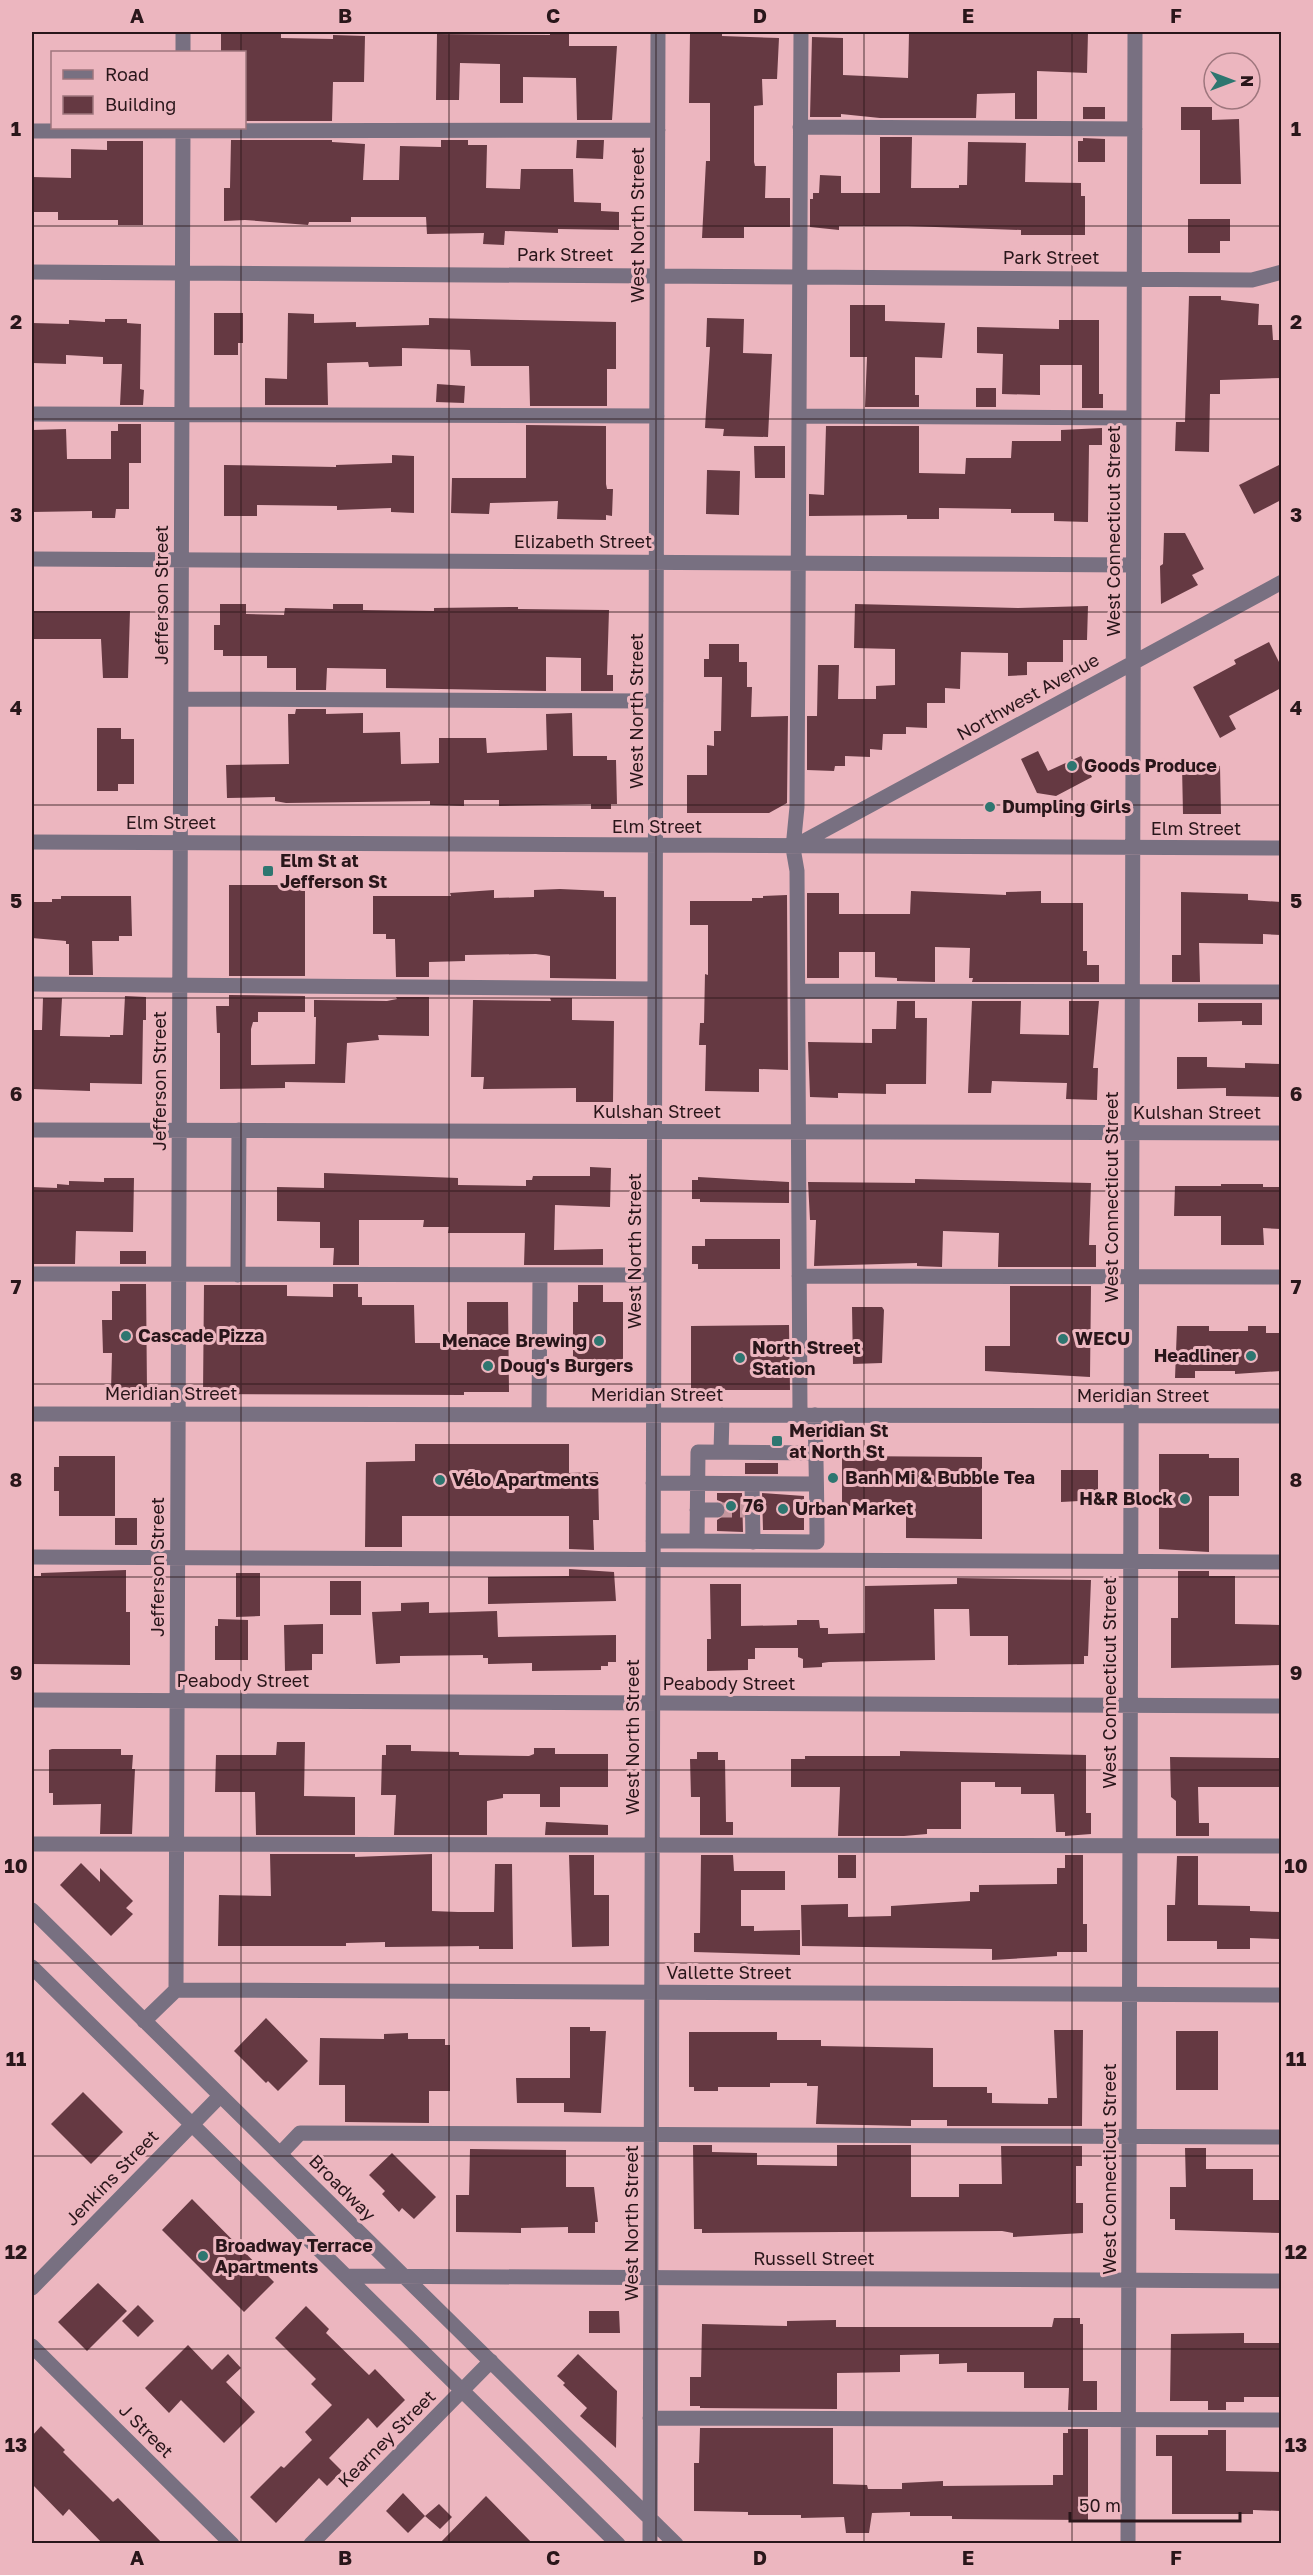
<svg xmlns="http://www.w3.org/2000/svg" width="1313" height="2575" viewBox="0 0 1313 2575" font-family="'Golos Text',sans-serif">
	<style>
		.building { fill: #653942 }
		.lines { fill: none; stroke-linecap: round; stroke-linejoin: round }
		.minor-tunnel { stroke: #c5969e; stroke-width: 15; stroke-dasharray: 15 8; stroke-linecap: butt }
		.minor { stroke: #787081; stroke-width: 15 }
		.grid { fill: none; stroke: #29161a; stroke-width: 1.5; stroke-opacity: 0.55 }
		.poi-dot { fill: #2e7670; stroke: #ecb6bf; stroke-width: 2 }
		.labels { text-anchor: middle; stroke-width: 6; stroke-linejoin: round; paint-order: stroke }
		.street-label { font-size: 18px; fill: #29161a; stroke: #ecb6bf }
		.poi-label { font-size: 18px; font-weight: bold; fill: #29161a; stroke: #ecb6bf; text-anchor: start }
		.neatline { fill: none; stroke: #29161a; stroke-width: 2 }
		.grid-label { font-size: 20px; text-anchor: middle; font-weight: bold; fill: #29161a }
	</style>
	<rect width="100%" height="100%" fill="#ecb6bf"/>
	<!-- building -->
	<path class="building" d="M221,32H281V38L333,39V35L365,36L364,82H333L332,121H244V52H221Z
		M550,32H569V46H617L612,120H577L576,78L523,77V103H500V64L460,63L459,100H436L437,34L550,35Z
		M690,32H722V36L779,38L777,79H762L763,105L754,106V162L755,166H766L765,198H790V227H744V238H702L706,161H710V103H689Z
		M1061,32H1088L1087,73L1037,71V119H1015V93L977,94L976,118H880L841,114V117H810L812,37L843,38V75L908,78L909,33L1061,34Z
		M1083,107H1105V119H1083Z
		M1181,107H1212V120L1239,119L1241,184H1200V130H1181Z
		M880,137H912L911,188H959V185H967L968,142L1026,143L1025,182L1081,183V196H1085V235H1021V230L908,226H839V230L810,227V199H813V193H819L820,175L841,176V193H880Z
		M1083,138L1105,139V162H1078V141H1083Z
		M231,140H332V142L365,144L363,180H399L400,146L441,147V140H468V145H487L486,188L520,189L521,169H573L574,202L601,203V211L619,212V230L558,229V233L505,231L504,245L483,244L484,233L427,234L426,217H351V222H309L308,225L245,220L224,221V188H230Z
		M577,140H604L603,159L576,158Z
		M107,141H143V225H118V220H58V212H32V177L71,178V149L107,150Z
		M1188,219H1230V241H1220V253H1188Z
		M1189,296H1221V300L1259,304L1258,325H1272L1273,340H1281V378L1220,380V394H1210L1209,452L1175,451L1176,422H1185Z
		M850,305H885V321L945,323L942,358L915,357V395H919V407H865L867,357H850Z
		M214,313H243V343H238V355H214Z
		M288,313L314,314V323L356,322V327L429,325V318L616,322V369H607V406H530L529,366H471L470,350L402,348V366L369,367L368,362L327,363L328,405H265V378L287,379Z
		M707,318L744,319L743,353L772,354L768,437L723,436L724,429L705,428L710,347H706Z
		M105,319H127V323L141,324L140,389L144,390L143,405H120L122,364H103V357L66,355V364L32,363V323L69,324V320L105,322Z
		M1059,320H1099V394H1103V408H1082V365H1040V395L1002,394L1003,354L977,353V327L1059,329Z
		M437,384L465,386L464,403L436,402Z
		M976,388H996V407H976Z
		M118,424H141V463H129V509H116L115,518H92V511L32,512V430L66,429L67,459H111V431H118Z
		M526,425L606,426V484L607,489H613L612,516L606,515V520L557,519L558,501L490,503L489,514L451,513L452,478H526Z
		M826,426H919V473L965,474L966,458H1011L1012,441H1061V430L1102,428V445H1089L1088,522L1054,521V513H1011V509L939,508V519H907V515L809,516V494L824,495Z
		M754,446H785V478H755Z
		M392,455L414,456V513L391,512V508L337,510V506L257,505V516H224V465L336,467V465L392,463Z
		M1281,464V500L1254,514L1239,485Z
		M707,470L740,471L739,515L706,514Z
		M1164,533H1185L1204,569L1192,575L1198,585L1161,604L1160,566L1163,564Z
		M220,604H246V614L284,615L285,608L333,609V604H363V610L434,611V608L518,607V609L609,610L607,675H613V691H581V658L546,657V691L386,688V669L327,668L326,690H296V668H267V656H223V650H214V625H220Z
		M855,604L1018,608L1088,606L1087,640H1063V662H1027V675L1008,676V653L961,652L960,689L945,688V703H927V728L906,727V734H883L882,750L870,749V757L845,756V766H835L834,771L807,770V716H817L818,665H839L838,699H876V686L895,685V649L854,648Z
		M32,611H130L128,678H103L101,639H32Z
		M1269,642L1281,666V688L1229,716L1236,729L1220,738L1193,687L1236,664L1234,660Z
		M709,644H739V662H747V687H752L751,717L788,716L787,803L769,813H687V775H707V745L714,746V731H721L722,677H704V659H709Z
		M296,709H326V714L363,713V733L400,732L401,764L439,763V738H486L487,753L547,750L546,714L572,713L573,756H607V760H616L617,804H611V809H591V804L499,806V800H464V806L430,805V801L286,803L275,801V797L227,798L226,765L289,764L288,714H295Z
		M97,728H121V739H134V784H118V791H97Z
		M1038,751L1048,771L1081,756L1092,777L1056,796L1037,793L1021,759Z
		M1182,766H1220L1221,814H1183Z
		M229,885H305V976H229Z
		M560,889L604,891V897H616V979L550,978V956L536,954L465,955V961L429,962V977H396L395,939H386V934H373V896H451L450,893L494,890V898L534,897V890Z
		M911,891L1006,895V892L1041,891V903H1083V951H1087V965H1099V982H972L973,978H969L970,948L935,947V982L897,981V978L875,977V952H839V978H807V893H839V914H910Z
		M1181,892L1248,894V900L1281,902V935L1263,934V944L1199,943L1200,982H1172V955H1181Z
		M787,895L788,1070L759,1069V1092L705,1091L706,1045H699L700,1023H704L705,974L708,975V925H690V901H752V898H763V896Z
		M61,896H131L132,936H119V941H92L93,975H69V944H66V941L32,938V902H52V899H61Z
		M229,995L305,996V1012H258V1022H253L251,1029V1065L315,1064L316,1017H314V1000L387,1001L397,999L396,997H429V1036L378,1035L379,1040L347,1043L345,1083L285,1082V1088L220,1089V1033H217L216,1006H229Z
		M125,996L146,997V1020H143L142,1084L90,1083V1091L32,1089V1030H42L43,998H62L60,1036L110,1037V1035H123Z
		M550,998H572V1020L614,1021L613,1102H576V1088L483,1089L484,1077H471L473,1000L551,1001Z
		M897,1001H915V1018H927L926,1084H886V1094L838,1093V1098L810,1097L808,1042L872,1043V1029H896Z
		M972,1001H1021L1020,1034L1069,1035V1001H1099L1093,1068H1098L1097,1100L1066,1099L1067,1083L992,1081L991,1093H968Z
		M1198,1003H1262V1025H1242V1021L1198,1022Z
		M1177,1057H1207V1067L1245,1068V1063L1281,1064V1097L1226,1096V1088L1177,1089Z
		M590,1167L611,1168L610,1207L555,1205L554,1250L603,1249V1265H524L525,1233H448L449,1227H423L424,1220H359V1265H333L334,1248H320V1222L277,1221V1187L324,1188V1173L458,1178V1185L526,1186V1180H532L533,1176H590Z
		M698,1177L789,1182V1203L700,1202V1199H692V1180H698Z
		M104,1178H134L133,1232L76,1231L75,1264H32V1187L57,1188V1184L69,1185V1181L104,1182Z
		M915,1179L1091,1183L1089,1245H1096V1267H998L999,1233L943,1231L942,1267L917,1266V1263L814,1266L816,1220H810L808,1182L915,1183Z
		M1221,1184H1263V1187H1281V1229L1263,1228L1264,1245H1221V1216H1174L1175,1186H1221Z
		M705,1239H780V1269H698V1264H692V1246H705Z
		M120,1251H146V1264H120Z
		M120,1284H146L147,1391H111L112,1353H103L102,1320H112V1291H120Z
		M333,1284H358V1297H362V1305H414L415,1343H467V1302H508L509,1392H464V1395L203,1394L204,1285H287V1296L333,1297Z
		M578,1285H603V1302H623V1368H573V1302H578Z
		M1010,1286H1091L1090,1377L985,1371V1346H1010Z
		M852,1307H882L884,1310L882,1363L853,1364Z
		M789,1325L790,1390H691V1326Z
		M1177,1326H1209V1331H1248V1326H1266V1333H1281V1371L1235,1374V1371H1195V1378H1175Z
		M415,1444H569V1473L598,1472L599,1520H593L594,1550L569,1549V1516H402V1547H365L366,1462L415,1461Z
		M1159,1454H1209V1458H1239V1496H1209V1552L1159,1549Z
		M59,1456H115V1516H59V1491H54V1467H59Z
		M842,1456L982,1457V1539L906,1538V1506H842Z
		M745,1463H778V1474H745Z
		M1061,1470H1098V1507H1079V1501L1061,1502Z
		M717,1493H742L743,1532L717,1531V1520L725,1515L727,1509L722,1502L717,1500Z
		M762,1493L804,1496V1530H763Z
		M115,1518H137V1545H115Z
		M569,1569L614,1572L616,1601L488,1604V1577L569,1576Z
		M126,1570V1612H130V1665L32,1664V1576H41V1573Z
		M1178,1571H1209V1576H1235V1624L1281,1625V1665L1171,1668V1618H1178Z
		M236,1573H260V1616L236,1617Z
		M957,1578L1091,1580L1088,1656H1084V1664L1008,1665V1636H970L969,1609H934L935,1660L829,1662L822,1663V1667L803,1668V1659L798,1657V1648H755V1659H748V1670L707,1671V1639H711L710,1584H741V1626L797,1625V1620H819L820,1628H828V1634L865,1633V1586L957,1584Z
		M330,1581H361V1615H330Z
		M429,1602V1613L497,1611L498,1637L616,1635V1662H608V1666H601V1670L532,1671V1663L488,1664V1658H483V1655L400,1656V1663L376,1664L372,1612L401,1611V1603Z
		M218,1619L248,1620V1660H215V1626H218Z
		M323,1624V1654H312V1670L285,1671L284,1625Z
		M277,1742H305L304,1796L355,1797V1835H256L255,1792H215L216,1755H276Z
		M386,1745H411V1751L459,1752V1755L529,1756L534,1754V1748H555V1754H608V1787H560V1807H540V1794H503V1798L487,1801V1835H394L396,1795H381L382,1755H386Z
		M52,1749H121V1755H133L132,1769H135L132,1834H100L101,1804L53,1805V1793H49V1750Z
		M900,1751L1086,1755V1813H1091V1834L1065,1836V1832H1056L1054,1794H1021V1787H995V1782H961V1829H927V1834L904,1836H838L840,1787H791V1759H805V1756H900Z
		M697,1752H718V1760H725L726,1822H733V1835H700V1797H691L690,1759H697Z
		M1170,1757L1281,1758V1787H1198L1199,1823H1209V1836H1176V1801L1171,1797Z
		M546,1822L608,1825V1835H545Z
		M270,1854H355V1857L432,1854V1911L458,1912H494L495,1864H512L513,1949H479V1946L385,1947V1942L346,1943V1946H218L219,1895L271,1896Z
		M569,1855H594V1895H609V1946L572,1947Z
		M701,1855H733L734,1871H785V1890H741V1926H754V1931L800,1930V1955L694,1952V1933H700Z
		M838,1855H856V1878H838Z
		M1065,1855H1083V1924H1087V1952H1057V1956L992,1960V1949L802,1946L801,1905L848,1904V1917L891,1916V1906L970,1901V1892H979V1885L1057,1884V1868H1065Z
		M1177,1856H1198V1905L1250,1906V1911L1281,1912V1939L1250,1938V1949H1217V1941H1167V1905H1175Z
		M81,1863L100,1882V1868L133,1901L126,1908L133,1914L111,1936L60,1885Z
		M266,2018L308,2061L278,2091L268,2081L266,2083L234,2051Z
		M570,2027H590V2031H606L601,2113L564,2112V2103H517L516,2078H570Z
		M1054,2030H1083L1082,2126H947V2120H911V2126L816,2124L818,2086H807V2083H770V2087H718V2091H694V2087H689V2032H777V2040H821V2046L933,2048V2087H987V2093H992V2103L1048,2104V2098H1057Z
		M1176,2031H1218V2090H1176Z
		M408,2033V2039H445V2045H450V2091H429V2123L345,2122V2085H319L320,2038L384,2039V2034Z
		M83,2092L123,2132L91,2164L51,2124Z
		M693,2145H712V2152L757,2153V2165L837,2166V2145H911V2197H959V2184H1002L1001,2146H1082V2166H1076V2203H1083V2233L1013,2237V2233L1002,2231L702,2233V2229H694Z
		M1185,2148H1206V2169H1253V2200H1281V2233L1175,2230V2219H1170V2187H1186Z
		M470,2149L566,2150V2187H594L598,2222H595V2233H568V2227L521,2228V2233L456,2232V2195H469Z
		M392,2153L436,2197L414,2219L402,2208L399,2212L382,2194L385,2191L369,2175Z
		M192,2199L274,2282L244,2312L162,2230Z
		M98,2283L127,2311L87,2351L58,2322Z
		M138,2305L154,2321L138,2337L122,2321Z
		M306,2306L329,2329L326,2333L369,2375L375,2369L405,2400L377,2428L368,2418L329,2458L342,2471L327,2486L319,2478L276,2523L250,2497L281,2466L284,2468L312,2440L305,2432L332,2405L311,2384L316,2379L275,2338Z
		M589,2311H619L620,2333H589Z
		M1054,2318H1080V2324H1083V2381H1097V2410H1068L1069,2388H1024V2372H967V2363L939,2364V2354L900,2355V2372L837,2373V2409L700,2408V2406H690V2377H701L702,2324L787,2326V2321L836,2320V2327H1052Z
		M1244,2333V2343H1281V2397H1244V2402H1226V2410H1208V2401H1170L1171,2334Z
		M188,2345L212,2370L228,2354L241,2368L226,2382L255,2412L224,2443L181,2400L169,2413L145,2388Z
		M578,2354L617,2391L616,2448L580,2416L587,2408L563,2385L565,2383L557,2376Z
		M41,2426L65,2450L63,2452L113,2502L118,2498L163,2544H103L69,2509L63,2516L32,2484V2436Z
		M700,2428H833V2484L867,2485L868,2489H902V2483L943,2481V2486L1053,2485V2475H1063V2433H1068V2429H1088V2520L952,2519V2516H910V2512L872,2513L869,2533H846L844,2517L801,2518V2515H748V2512L694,2511V2463H699Z
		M1208,2430H1226V2471L1281,2472V2511L1253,2510V2514H1172V2456H1156V2435H1208Z
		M403,2493L425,2516L408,2533L386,2511Z
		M486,2496L533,2544H439Z
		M439,2504L452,2517L440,2529L425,2516Z"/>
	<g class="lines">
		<!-- minor-tunnel -->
		<path class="minor-tunnel" d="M717,1510H747"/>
		<!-- minor -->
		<path class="minor" d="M183,52V32
			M800,127L1135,129
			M32,131L658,130
			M32,272L1252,280L1282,272
			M32,414L657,416
			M799,416L1134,418
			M32,559L1133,565
			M181,699L656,701
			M32,842L1282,848
			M795,846L1282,582
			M32,984L655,989
			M798,991L1282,992
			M32,1130L1282,1133
			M32,1274L654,1275
			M238,1275L239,1130
			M799,1276L1282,1277
			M32,1414L1282,1416
			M539,1415L540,1275
			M800,1415L797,871L793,848L797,807L801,32
			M815,1415C816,1457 817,1500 817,1542L697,1541L698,1452L816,1453
			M721,1452L722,1415
			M653,1483L816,1484
			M752,1484L753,1542
			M697,1510H717
			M653,1541H697
			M32,1557L1282,1562
			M32,1700L1282,1706
			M32,1844L1282,1846
			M32,1910L676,2544
			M32,1967L618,2544
			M176,1990L1282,1995
			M144,2021L176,1990L183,128
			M280,2154L300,2133L1282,2137
			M346,2276L1282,2281
			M32,2288L220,2096
			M32,2346L232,2544
			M650,2418L1282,2420
			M311,2544L491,2361
			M650,2544L658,32
			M1128,2544L1135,32"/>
	</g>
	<!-- grid -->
	<path class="grid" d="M241,32V52M449,32V2544M656,32V2544M864,32V2544M1072,32V2544M241,128V2544M32,226H1282M32,419H1282M32,612H1282M32,805H1282M32,998H1282M32,1191H1282M32,1384H1282M32,1577H1282M32,1770H1282M32,1963H1282M32,2156H1282M32,2349H1282"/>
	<!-- markers -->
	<g class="poi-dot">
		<circle cx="1072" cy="766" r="6"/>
		<circle cx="990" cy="807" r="6"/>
		<rect x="262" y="865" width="12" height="12" rx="3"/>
		<circle cx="126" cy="1336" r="6"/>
		<circle cx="1063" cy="1339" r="6"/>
		<circle cx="599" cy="1341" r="6"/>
		<circle cx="1251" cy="1356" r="6"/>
		<circle cx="740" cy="1358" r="6"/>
		<circle cx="488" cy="1366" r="6"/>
		<rect x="771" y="1435" width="12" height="12" rx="3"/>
		<circle cx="833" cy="1478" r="6"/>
		<circle cx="440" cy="1480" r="6"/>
		<circle cx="1185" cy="1499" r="6"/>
		<circle cx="731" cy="1506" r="6"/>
		<circle cx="783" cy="1509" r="6"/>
		<circle cx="203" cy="2256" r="6"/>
	</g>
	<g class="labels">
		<!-- street labels -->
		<g class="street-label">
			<text transform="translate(638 225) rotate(-90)" y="6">West North Street</text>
			<text x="565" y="261">Park Street</text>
			<text x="1051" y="264">Park Street</text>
			<text transform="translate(1114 531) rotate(-90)" y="6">West Connecticut Street</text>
			<text x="583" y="548">Elizabeth Street</text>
			<text transform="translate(162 595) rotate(-90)" y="6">Jefferson Street</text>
			<text transform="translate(1028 697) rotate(-29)" y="6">Northwest Avenue</text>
			<text transform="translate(637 711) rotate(-90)" y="6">West North Street</text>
			<text x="171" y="829">Elm Street</text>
			<text x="657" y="833">Elm Street</text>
			<text x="1196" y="835">Elm Street</text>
			<text transform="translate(160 1081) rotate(-90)" y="6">Jefferson Street</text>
			<text x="657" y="1118">Kulshan Street</text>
			<text x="1197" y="1119">Kulshan Street</text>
			<text transform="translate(1112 1197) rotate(-90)" y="6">West Connecticut Street</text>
			<text transform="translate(635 1251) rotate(-90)" y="6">West North Street</text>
			<text x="171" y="1400">Meridian Street</text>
			<text x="657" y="1401">Meridian Street</text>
			<text x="1143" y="1402">Meridian Street</text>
			<text transform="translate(158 1567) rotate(-90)" y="6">Jefferson Street</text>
			<text x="243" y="1687">Peabody Street</text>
			<text transform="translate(1110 1683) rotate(-90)" y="6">West Connecticut Street</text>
			<text x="729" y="1690">Peabody Street</text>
			<text transform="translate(633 1737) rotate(-90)" y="6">West North Street</text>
			<text x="729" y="1979">Vallette Street</text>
			<text transform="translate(1110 2169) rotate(-90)" y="6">West Connecticut Street</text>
			<text transform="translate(112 2178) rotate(-46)" y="6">Jenkins Street</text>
			<text transform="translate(342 2188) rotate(45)" y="6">Broadway</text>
			<text transform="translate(632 2223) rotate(-90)" y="6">West North Street</text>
			<text x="814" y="2265">Russell Street</text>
			<text transform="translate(146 2431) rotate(45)" y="6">J Street</text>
			<text transform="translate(387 2439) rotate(-45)" y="6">Kearney Street</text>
		</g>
		<!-- poi labels -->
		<g class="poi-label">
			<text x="1084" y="772">Goods Produce</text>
			<text x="1002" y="813">Dumpling Girls</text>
			<text x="280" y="867">Elm St at<tspan x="280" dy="21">Jefferson St</tspan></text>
			<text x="138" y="1342">Cascade Pizza</text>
			<text x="1075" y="1345">WECU</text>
			<text x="587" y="1347" text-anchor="end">Menace Brewing</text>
			<text x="752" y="1354">North Street<tspan x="752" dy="21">Station</tspan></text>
			<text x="1239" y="1362" text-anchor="end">Headliner</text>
			<text x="500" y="1372">Doug's Burgers</text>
			<text x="789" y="1437">Meridian St<tspan x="789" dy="21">at North St</tspan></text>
			<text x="845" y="1484">Banh Mi &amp; Bubble Tea</text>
			<text x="452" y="1486">Vélo Apartments</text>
			<text x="1173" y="1505" text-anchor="end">H&amp;R Block</text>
			<text x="743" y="1512">76</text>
			<text x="795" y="1515">Urban Market</text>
			<text x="215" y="2252">Broadway Terrace<tspan x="215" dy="21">Apartments</tspan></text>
		</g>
	</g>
	<!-- border -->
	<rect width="1313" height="2575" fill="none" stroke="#ecb6bf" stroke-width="66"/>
	<!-- legend -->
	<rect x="51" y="51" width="195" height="78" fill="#ecb6bf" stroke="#9e767d" stroke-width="1.5"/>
	<rect x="63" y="70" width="30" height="9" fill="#787081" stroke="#9e767d" stroke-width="1.5"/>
	<text x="105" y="81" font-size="18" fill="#29161a">Road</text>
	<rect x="63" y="96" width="30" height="18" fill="#653942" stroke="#9e767d" stroke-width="1.5"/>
	<text x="105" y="111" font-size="18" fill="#29161a">Building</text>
	<!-- north arrow -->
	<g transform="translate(1232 81) rotate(90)"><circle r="28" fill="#ecb6bf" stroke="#9e767d" stroke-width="1.5"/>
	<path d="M0-4.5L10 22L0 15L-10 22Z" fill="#2e7670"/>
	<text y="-9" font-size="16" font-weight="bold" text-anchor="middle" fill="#29161a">N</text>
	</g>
	<!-- scale -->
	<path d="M1070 2512v9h170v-9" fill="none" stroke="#29161a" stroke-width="3"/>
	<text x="1079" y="2512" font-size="18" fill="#29161a" stroke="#ecb6bf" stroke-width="4.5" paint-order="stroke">50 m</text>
	<rect x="33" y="33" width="1247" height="2509" class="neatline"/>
	<g class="grid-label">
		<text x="137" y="23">A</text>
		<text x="345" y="23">B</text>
		<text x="553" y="23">C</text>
		<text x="760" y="23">D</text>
		<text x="968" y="23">E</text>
		<text x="1176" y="23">F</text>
		<text x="16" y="136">1</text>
		<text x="1296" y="136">1</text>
		<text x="16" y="329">2</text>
		<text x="1296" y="329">2</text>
		<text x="16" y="522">3</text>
		<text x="1296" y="522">3</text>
		<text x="16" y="715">4</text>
		<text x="1296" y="715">4</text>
		<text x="16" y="908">5</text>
		<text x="1296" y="908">5</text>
		<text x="16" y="1101">6</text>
		<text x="1296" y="1101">6</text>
		<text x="16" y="1294">7</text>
		<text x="1296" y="1294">7</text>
		<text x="16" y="1487">8</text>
		<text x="1296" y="1487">8</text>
		<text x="16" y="1680">9</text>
		<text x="1296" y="1680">9</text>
		<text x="16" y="1873">10</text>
		<text x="1296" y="1873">10</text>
		<text x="16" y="2066">11</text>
		<text x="1296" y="2066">11</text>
		<text x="16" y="2259">12</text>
		<text x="1296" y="2259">12</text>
		<text x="16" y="2452">13</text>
		<text x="1296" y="2452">13</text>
		<text x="137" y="2565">A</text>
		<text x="345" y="2565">B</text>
		<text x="553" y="2565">C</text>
		<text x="760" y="2565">D</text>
		<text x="968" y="2565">E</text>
		<text x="1176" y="2565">F</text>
	</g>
</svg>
